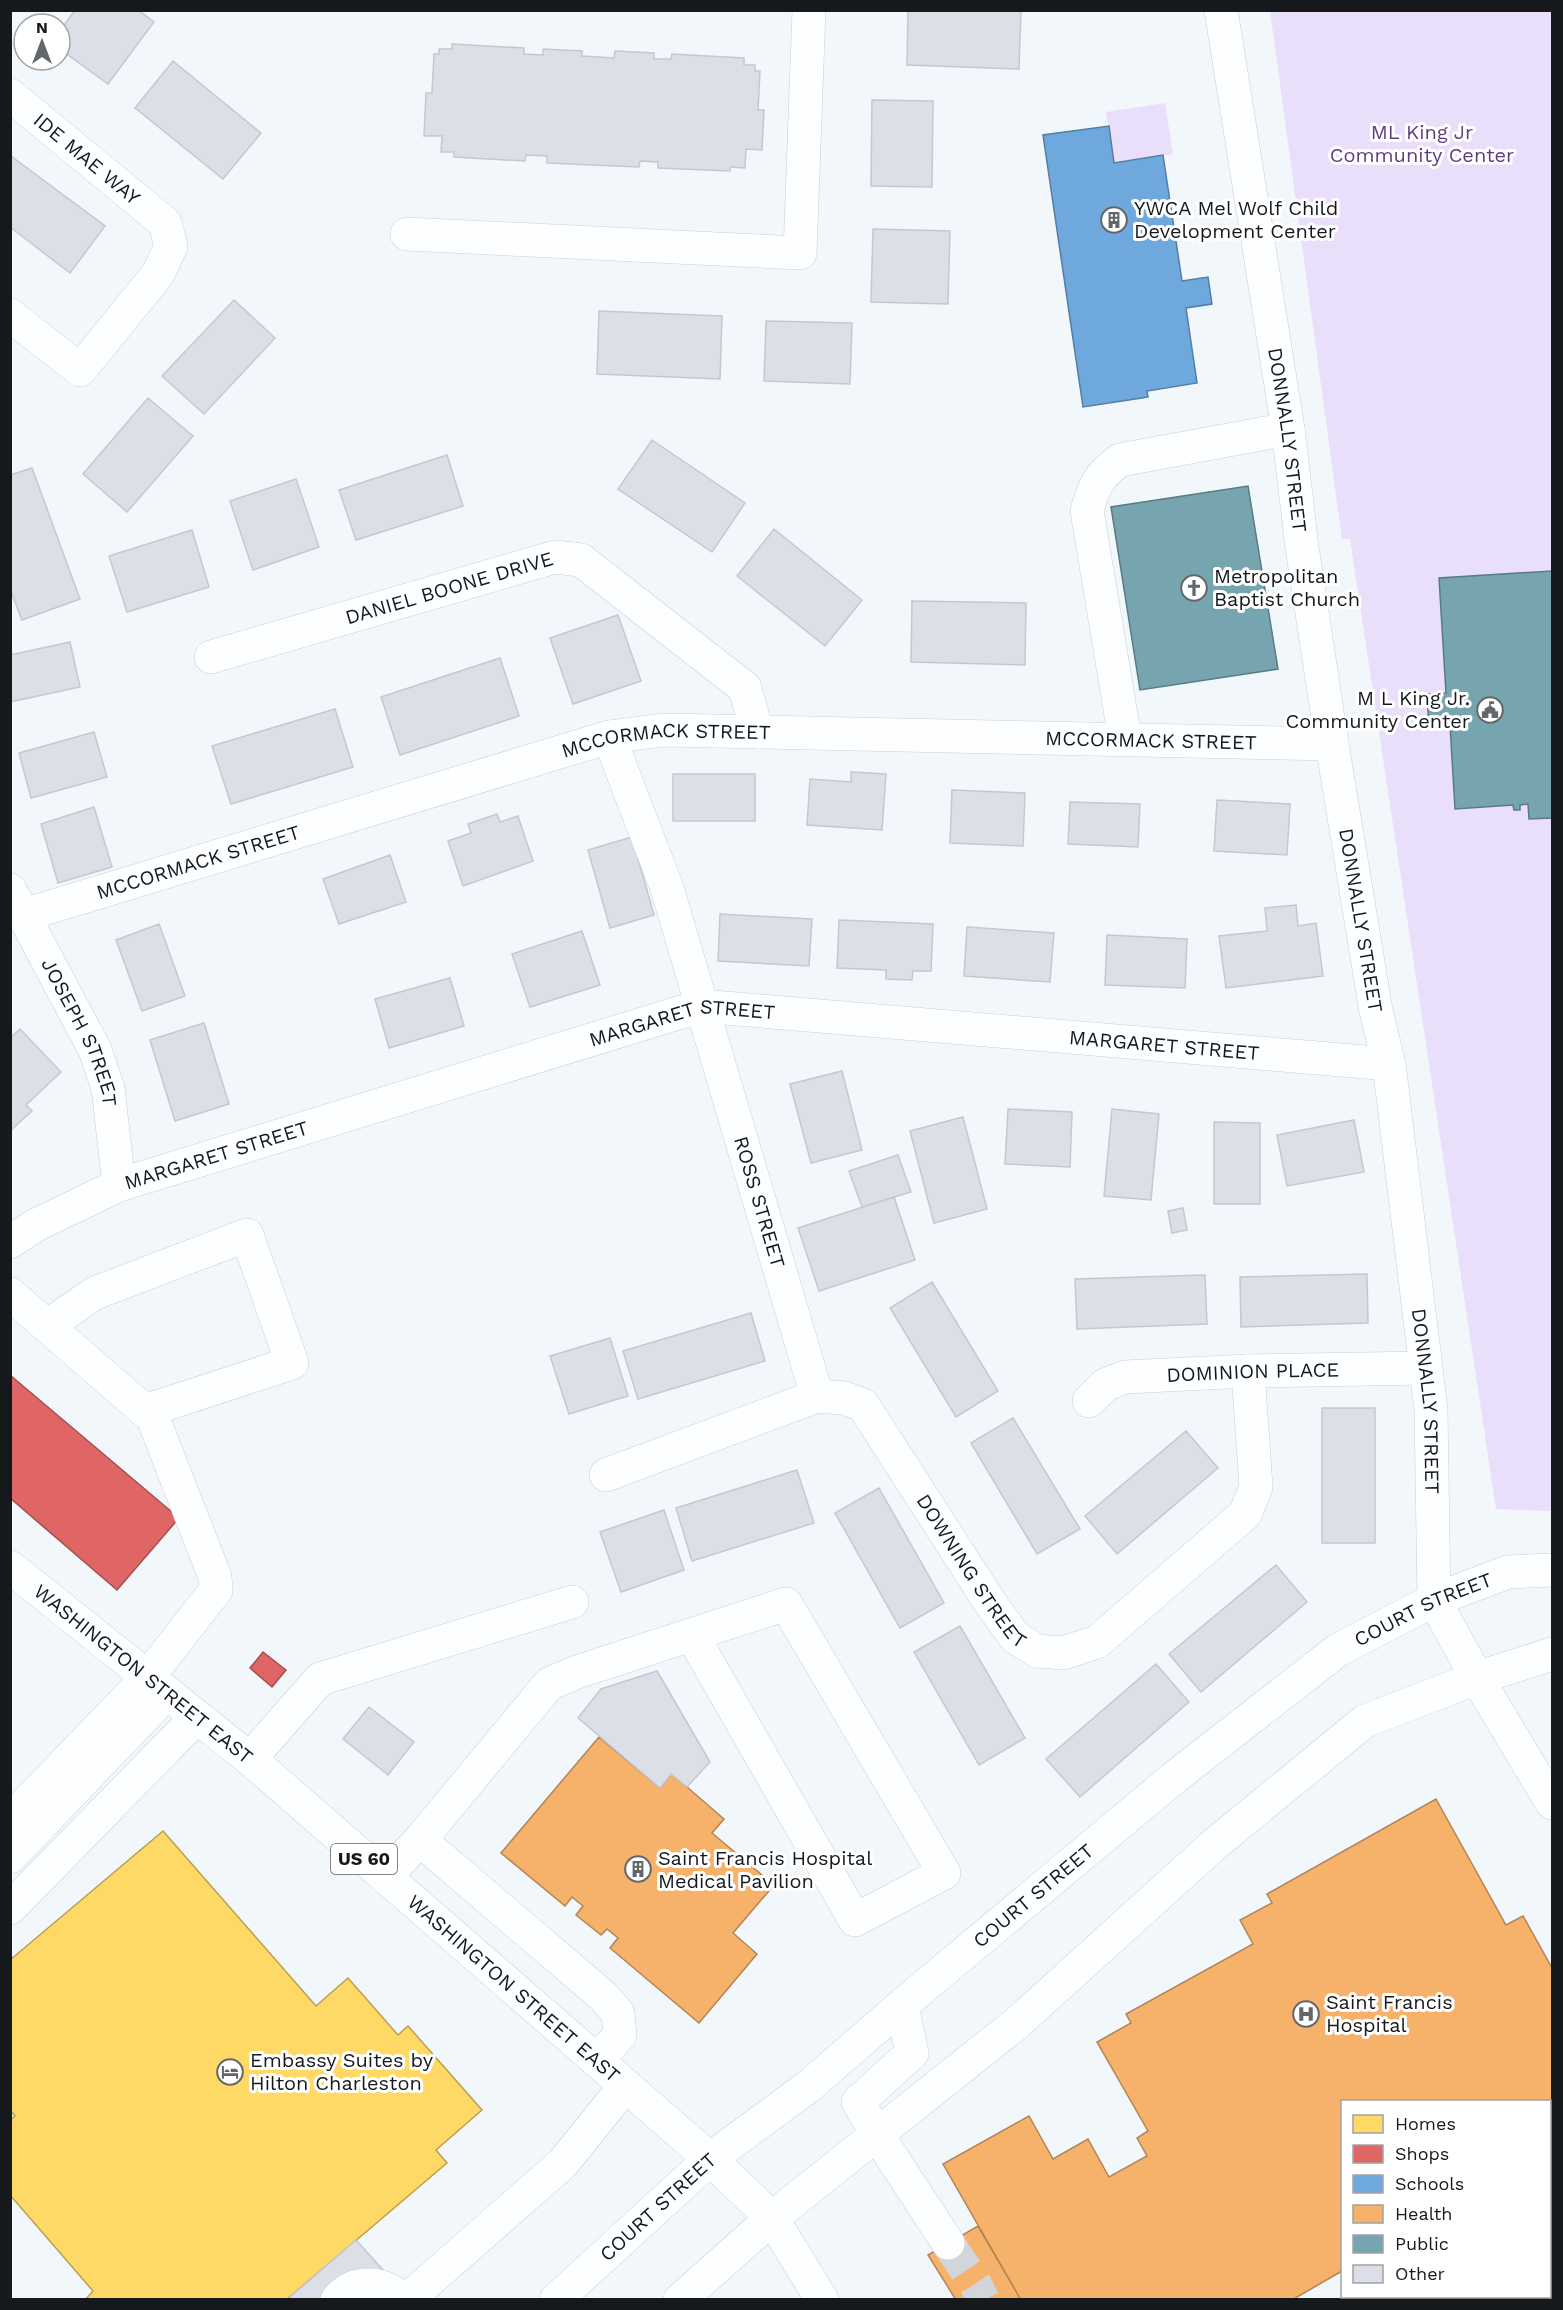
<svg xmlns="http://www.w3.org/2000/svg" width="1563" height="2310" viewBox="0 0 1563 2310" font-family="'Work Sans',sans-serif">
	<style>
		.green { fill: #e9dffa }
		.homes { fill: #ffd966; stroke: #b99f50; stroke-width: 1.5 }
		.shops { fill: #e06666; stroke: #a34f50; stroke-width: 1.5 }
		.schools { fill: #6fa8dc; stroke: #547da2; stroke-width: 1.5 }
		.health { fill: #f6b26b; stroke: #b38453; stroke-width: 1.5 }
		.public { fill: #76a5af; stroke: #597b83; stroke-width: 1.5 }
		.building { fill: #dcdfe8; stroke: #c5c8cc; stroke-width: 1.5 }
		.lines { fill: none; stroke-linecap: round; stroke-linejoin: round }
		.minor-tunnel { stroke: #d1d6da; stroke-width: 33; stroke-dasharray: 33 16; stroke-linecap: butt }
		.minor-casing { stroke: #cbcfd3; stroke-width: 34 }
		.major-casing { stroke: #cbcfd3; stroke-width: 34 }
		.minor { stroke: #fdfeff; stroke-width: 33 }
		.major { stroke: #fdfeff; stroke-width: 33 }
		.labels { text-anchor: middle; stroke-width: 6; stroke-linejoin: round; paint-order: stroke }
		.shield { fill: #fff; stroke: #5c5e60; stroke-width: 1.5 }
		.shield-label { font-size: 18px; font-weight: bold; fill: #16191c }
		.park-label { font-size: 20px; fill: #623b83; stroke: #fff }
		.street-label { font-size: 20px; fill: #16191c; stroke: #fff }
		.poi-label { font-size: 20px; fill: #16191c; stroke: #fff; text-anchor: start }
	</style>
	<rect width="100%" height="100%" fill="#f2f7fc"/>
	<!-- green -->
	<path class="green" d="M1270,11H1552V1511L1496,1509L1350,539H1342Z
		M1165,103L1173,154L1114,163L1106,112Z"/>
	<!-- homes -->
	<path class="homes" d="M163,1831L316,2006L348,1978L398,2035L408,2026L482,2110L436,2150L447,2163L286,2300H85L93,2291L10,2195V2120L15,2116L10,2110V1960Z"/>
	<!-- shops -->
	<path class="shops" d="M10,1375L179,1518L117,1590L10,1498Z
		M263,1652L286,1670L272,1687L250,1668Z"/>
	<!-- schools -->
	<path class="schools" d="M1109,126L1114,163L1163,155L1182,281L1208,277L1212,304L1186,308L1197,383L1147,391L1148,397L1142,398L1083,407L1043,135Z"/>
	<!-- health -->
	<path class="health" d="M599,1737L660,1788L671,1774L687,1787L724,1819L712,1833L774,1885L733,1933L757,1954L699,2023L610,1948L618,1938L607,1929L601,1935L576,1915L583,1906L572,1897L565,1906L501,1853Z
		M1436,1799L1506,1925L1523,1916L1552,1968V2154L1550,2156V2102H1342V2271L1292,2300H1021L943,2164L1029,2116L1053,2159L1088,2139L1109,2177L1147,2156L1137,2138L1148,2131L1097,2042L1131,2023L1126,2014L1253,1944L1240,1920L1272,1903L1267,1894Z
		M1552,2154V2273L1550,2268V2156Z
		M978,2226L1021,2300H956L928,2255Z"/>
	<!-- public -->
	<path class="public" d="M1248,486L1278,669L1140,690L1111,507Z
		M1552,571V818L1529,819L1528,804L1520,805V810H1514L1513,805L1455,809L1450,725L1429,727L1427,694L1446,693L1439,578Z"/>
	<!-- building -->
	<path class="building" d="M75,10H138L154,22L108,84L60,49V31Z
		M908,10H1021L1019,69L907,65Z
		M452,44L524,48V54L543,55V49L582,51V56L614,58L615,51L654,53V59H671L672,54L744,58V65H755V71H760L758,110H764L762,150L746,149L745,168L730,167V171L658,168V162L640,161L639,167L547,163V156L526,155L525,161L454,157V152H441L442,136H424L426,93H432L434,54H439V49H452Z
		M173,61L261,133L223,179L135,108Z
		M872,100L933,101L932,187L871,186Z
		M11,156L105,226L70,273L10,227Z
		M873,229L950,231L948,304L871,302Z
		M234,300L275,338L204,414L162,376Z
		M599,311L722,316L720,379L597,374Z
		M766,321L852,323L850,384L764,381Z
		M148,398L193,436L127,512L83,474Z
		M652,440L745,503L712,552L618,489Z
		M447,455L463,506L356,540L339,490Z
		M32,468L80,599L22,620L10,589V475Z
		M296,479L319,547L253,570L230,501Z
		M774,529L862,600L825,646L737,576Z
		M192,530L209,587L127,612L109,556Z
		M912,601L1026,603L1025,665L911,662Z
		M618,615L641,681L573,704L550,638Z
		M70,642L80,687L10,702V655Z
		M500,658L519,716L400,755L381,697Z
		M335,709L353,767L231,804L212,746Z
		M94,732L107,777L31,798L19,753Z
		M851,772L886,774L882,830L807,825L810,779L851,782Z
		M673,774H755V821H673Z
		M952,790L1025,793L1023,846L950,843Z
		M1217,800L1290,804L1287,855L1214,851Z
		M1070,802L1140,804L1138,847L1068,844Z
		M94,807L112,867L58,883L41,824Z
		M497,814L500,822L518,816L533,861L463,886L448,841L471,833L468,824Z
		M632,837L654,915L610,928L588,850Z
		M390,855L406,902L339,924L323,879Z
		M1296,905L1298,926L1316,923L1323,976L1226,988L1219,936L1267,931L1265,908Z
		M720,914L812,919L809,966L718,961Z
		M839,920L933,924L931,971H913L912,980L886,979V970L837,968Z
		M159,924L185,996L142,1011L116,940Z
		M967,927L1054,933L1050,982L964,976Z
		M582,931L600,985L530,1007L512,954Z
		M1107,935L1187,939L1185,988L1105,985Z
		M450,978L464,1026L389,1048L375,999Z
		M204,1023L229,1104L175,1121L150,1040Z
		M20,1029L61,1072L26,1105L32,1111L10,1131V1038Z
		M842,1071L862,1150L811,1163L790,1084Z
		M1008,1109L1072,1112L1070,1167L1005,1164Z
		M1112,1109L1159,1114L1151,1200L1104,1196Z
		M963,1117L987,1209L934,1223L910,1131Z
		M1354,1120L1364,1172L1287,1186L1277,1135Z
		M1214,1122L1260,1123V1204H1214Z
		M898,1155L911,1192L862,1207L849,1171Z
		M894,1197L915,1260L819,1291L798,1228Z
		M1183,1208L1187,1230L1172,1233L1168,1211Z
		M1367,1274L1368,1323L1241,1327L1240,1277Z
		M1205,1275L1207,1324L1077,1329L1075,1279Z
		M932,1282L998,1391L956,1417L890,1308Z
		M751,1313L765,1361L638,1399L623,1351Z
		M610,1338L628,1396L569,1414L550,1356Z
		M1322,1408H1375V1543H1322Z
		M1013,1418L1080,1529L1037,1554L971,1443Z
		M1186,1431L1218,1468L1117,1554L1085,1516Z
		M797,1470L814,1523L692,1561L676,1508Z
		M879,1488L944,1603L900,1628L835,1513Z
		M664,1510L684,1570L621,1592L600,1532Z
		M1276,1565L1307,1602L1201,1692L1169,1654Z
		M960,1626L1025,1738L979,1765L914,1652Z
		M1156,1664L1189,1702L1080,1797L1046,1759Z
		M657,1671L710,1762L687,1787L671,1774L660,1788L578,1718L601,1689Z
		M369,1707L414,1742L388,1775L343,1739Z
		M356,2240L392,2280L398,2300H292L290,2297Z"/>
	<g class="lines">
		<!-- minor-tunnel -->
		<path class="minor-tunnel" d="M948,2243L976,2285L983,2300"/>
		<!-- minor casing -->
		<g class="minor-casing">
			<g id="minor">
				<path id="s1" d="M1221,10L1288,429L1302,547L1332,744L1376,1011L1389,1064L1431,1410L1434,1600L1477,1678L1552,1803"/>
				<path id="s2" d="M10,95L165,223L171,246L158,274L80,370L10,315"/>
				<path d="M407,234L800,253L809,10"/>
				<path id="s3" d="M211,657L555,557L581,560L745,688L757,732"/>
				<path id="s4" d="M609,737L667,888L817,1396"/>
				<path d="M1125,739L1087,511C1093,487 1100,474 1120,460L1288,429"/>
				<path id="s5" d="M10,890L95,1050L108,1088L119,1185"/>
				<path id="s6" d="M24,915L609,737L663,730L1332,744"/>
				<path id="s7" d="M10,1242L36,1225L119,1185L701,1006L1389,1064"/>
				<path d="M10,1294L153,1418L215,1577L216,1590L148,1677L10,1820"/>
				<path d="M47,1326L95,1293L247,1235L292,1363L145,1411"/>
				<path id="s8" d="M1089,1401L1105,1385L1125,1377L1248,1371L1425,1368"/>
				<path id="s9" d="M606,1475L817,1396L844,1398L863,1405L991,1604L1015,1637L1037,1651L1063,1653L1097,1642L1245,1514L1256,1487L1248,1371"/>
				<path d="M250,1759L320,1679L572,1602"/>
				<path d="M420,1840L549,1684L577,1672L786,1604L944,1873L855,1920L692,1635"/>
				<path d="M10,1857L167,1693"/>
				<path d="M385,1877L420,1840L603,1996L618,2013L620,2035L597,2060"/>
				<path d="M10,1908L197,1717"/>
				<path d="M902,2006L912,2053L858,2102L878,2136L948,2243"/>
				<path d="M1496,2296L1498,2300"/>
				<path d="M337,2300C356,2277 385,2283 404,2300"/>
				<path d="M407,2300L563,2163L625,2086"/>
				<path id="s10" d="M556,2300L710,2159L809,2086L914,1995L1175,1777L1338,1650L1434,1600L1508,1572L1552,1570"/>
				<path d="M680,2300L772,2218L1017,2023L1216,1843L1365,1721L1477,1678L1552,1654"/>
				<path d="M1401,2300L1407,2296"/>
			</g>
		</g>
		<!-- major casing -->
		<g class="major-casing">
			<g id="major">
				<path id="s11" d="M10,1567L250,1759L710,2159L772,2218L822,2300"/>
			</g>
		</g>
		<!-- minor -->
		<use href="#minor" class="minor"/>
		<!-- major -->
		<use href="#major" class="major"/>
	</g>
	<!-- icons -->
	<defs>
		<g id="building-ring" transform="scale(1.35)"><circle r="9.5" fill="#fff" stroke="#63676a" stroke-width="1.5"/><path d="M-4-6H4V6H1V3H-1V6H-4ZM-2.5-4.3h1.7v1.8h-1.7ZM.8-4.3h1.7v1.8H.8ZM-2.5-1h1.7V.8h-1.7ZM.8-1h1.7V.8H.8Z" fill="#63676a"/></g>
		<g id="church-ring" transform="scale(1.35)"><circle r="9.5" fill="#fff" stroke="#63676a" stroke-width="1.5"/><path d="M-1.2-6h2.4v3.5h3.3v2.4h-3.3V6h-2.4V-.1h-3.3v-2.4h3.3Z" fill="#63676a"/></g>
		<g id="civic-ring" transform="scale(1.35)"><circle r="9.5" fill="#fff" stroke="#63676a" stroke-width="1.5"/><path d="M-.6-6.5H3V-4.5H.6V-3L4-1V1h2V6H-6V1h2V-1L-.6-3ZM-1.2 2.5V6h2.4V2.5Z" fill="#63676a"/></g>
		<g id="hospital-ring" transform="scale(1.35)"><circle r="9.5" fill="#fff" stroke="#63676a" stroke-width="1.5"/><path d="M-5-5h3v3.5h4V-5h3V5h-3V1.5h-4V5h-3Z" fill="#63676a"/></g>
		<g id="hotel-ring" transform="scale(1.35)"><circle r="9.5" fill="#fff" stroke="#63676a" stroke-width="1.5"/><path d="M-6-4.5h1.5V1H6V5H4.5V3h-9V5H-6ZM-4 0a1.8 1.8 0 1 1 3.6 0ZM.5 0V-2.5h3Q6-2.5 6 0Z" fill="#63676a"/></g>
	</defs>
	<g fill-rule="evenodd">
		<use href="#building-ring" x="1114" y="220"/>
		<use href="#church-ring" x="1194" y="588"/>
		<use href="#civic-ring" x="1490" y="710"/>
		<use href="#building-ring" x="638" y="1869"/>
		<use href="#hospital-ring" x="1306" y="2014"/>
		<use href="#hotel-ring" x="230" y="2072"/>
	</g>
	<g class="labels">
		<!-- shield labels -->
		<rect class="shield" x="331" y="1844" width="66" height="30" rx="4.5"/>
		<g class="shield-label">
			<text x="364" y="1865">US 60</text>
		</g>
		<!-- park labels -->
		<g class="park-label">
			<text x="1422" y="139">ML King Jr<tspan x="1422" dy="23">Community Center</tspan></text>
		</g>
		<!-- street labels -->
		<g class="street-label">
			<text dy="7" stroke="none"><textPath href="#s2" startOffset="100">IDE MAE WAY</textPath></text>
			<text dy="7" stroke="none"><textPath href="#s1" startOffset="435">DONNALLY STREET</textPath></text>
			<text dy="7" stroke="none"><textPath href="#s3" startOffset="248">DANIEL BOONE DRIVE</textPath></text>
			<text dy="7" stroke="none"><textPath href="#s6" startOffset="1154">MCCORMACK STREET</textPath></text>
			<text dy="7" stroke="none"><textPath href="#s6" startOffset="668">MCCORMACK STREET</textPath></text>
			<text dy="7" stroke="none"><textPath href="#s6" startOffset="182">MCCORMACK STREET</textPath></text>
			<text dy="7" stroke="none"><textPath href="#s1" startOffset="921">DONNALLY STREET</textPath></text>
			<text dy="7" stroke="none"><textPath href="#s7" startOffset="711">MARGARET STREET</textPath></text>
			<text dy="7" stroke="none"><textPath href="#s5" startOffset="159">JOSEPH STREET</textPath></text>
			<text dy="7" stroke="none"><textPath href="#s7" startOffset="1197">MARGARET STREET</textPath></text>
			<text dy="7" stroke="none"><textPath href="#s7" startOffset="225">MARGARET STREET</textPath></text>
			<text dy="7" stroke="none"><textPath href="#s4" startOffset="489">ROSS STREET</textPath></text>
			<text dy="7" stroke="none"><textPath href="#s8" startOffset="172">DOMINION PLACE</textPath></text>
			<text dy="7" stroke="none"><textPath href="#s1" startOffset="1407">DONNALLY STREET</textPath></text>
			<text dy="7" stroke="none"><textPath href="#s9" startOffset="471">DOWNING STREET</textPath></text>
			<text dy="7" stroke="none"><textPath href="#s10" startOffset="1112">COURT STREET</textPath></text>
			<text dy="7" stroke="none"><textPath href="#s11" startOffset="171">WASHINGTON STREET EAST</textPath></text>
			<text dy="7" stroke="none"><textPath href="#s10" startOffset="626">COURT STREET</textPath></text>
			<text dy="7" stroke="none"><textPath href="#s11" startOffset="657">WASHINGTON STREET EAST</textPath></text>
			<text dy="7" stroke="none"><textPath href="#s10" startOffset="138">COURT STREET</textPath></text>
		</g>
		<!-- poi labels -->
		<g class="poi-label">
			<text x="1134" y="215">YWCA Mel Wolf Child<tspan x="1134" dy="23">Development Center</tspan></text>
			<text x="1214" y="583">Metropolitan<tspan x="1214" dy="23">Baptist Church</tspan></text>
			<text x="1470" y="705" text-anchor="end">M L King Jr.<tspan x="1470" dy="23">Community Center</tspan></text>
			<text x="658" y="1865">Saint Francis Hospital<tspan x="658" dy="23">Medical Pavilion</tspan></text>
			<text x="1326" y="2009">Saint Francis<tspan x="1326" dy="23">Hospital</tspan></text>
			<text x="250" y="2067">Embassy Suites by<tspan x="250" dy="23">Hilton Charleston</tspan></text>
		</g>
	</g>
	<!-- border -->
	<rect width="1563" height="2310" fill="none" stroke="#16191c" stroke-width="24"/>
	<!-- legend -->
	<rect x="1341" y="2100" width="210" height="198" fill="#ffffff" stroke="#a2a3a4" stroke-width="1.5"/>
	<rect x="1353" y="2115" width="30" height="18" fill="#ffd966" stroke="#a2a3a4" stroke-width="1.5"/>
	<text x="1395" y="2130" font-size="18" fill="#16191c">Homes</text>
	<rect x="1353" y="2145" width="30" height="18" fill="#e06666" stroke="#a2a3a4" stroke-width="1.5"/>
	<text x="1395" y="2160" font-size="18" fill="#16191c">Shops</text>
	<rect x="1353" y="2175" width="30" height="18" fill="#6fa8dc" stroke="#a2a3a4" stroke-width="1.5"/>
	<text x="1395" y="2190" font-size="18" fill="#16191c">Schools</text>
	<rect x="1353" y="2205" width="30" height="18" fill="#f6b26b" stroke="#a2a3a4" stroke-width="1.5"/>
	<text x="1395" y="2220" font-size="18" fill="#16191c">Health</text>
	<rect x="1353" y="2235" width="30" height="18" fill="#76a5af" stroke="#a2a3a4" stroke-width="1.5"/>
	<text x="1395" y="2250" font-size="18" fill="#16191c">Public</text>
	<rect x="1353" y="2265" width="30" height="18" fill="#dcdfe8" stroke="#a2a3a4" stroke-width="1.5"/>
	<text x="1395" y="2280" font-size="18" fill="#16191c">Other</text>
	<!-- north arrow -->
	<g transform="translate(42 42)"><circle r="28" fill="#ffffff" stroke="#a2a3a4" stroke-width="1.5"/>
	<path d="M0-4.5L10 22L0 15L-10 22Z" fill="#63676a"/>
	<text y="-9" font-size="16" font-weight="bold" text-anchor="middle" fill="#16191c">N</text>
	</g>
</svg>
